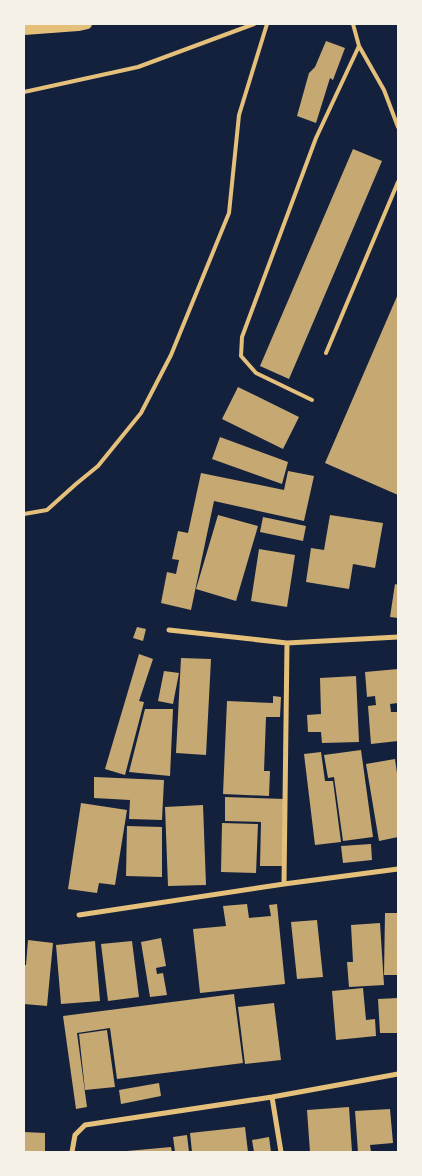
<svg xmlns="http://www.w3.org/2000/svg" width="422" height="1176" viewBox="0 0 422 1176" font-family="'Source Serif 4',serif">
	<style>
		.building { fill: #c6a872 }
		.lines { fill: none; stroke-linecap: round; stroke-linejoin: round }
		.service { stroke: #e5c07b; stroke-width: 4 }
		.minor { stroke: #e5c07b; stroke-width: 5 }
		.secondary { stroke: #e5c07b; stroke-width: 10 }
	</style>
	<rect width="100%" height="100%" fill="#14213d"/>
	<!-- building -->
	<path class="building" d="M326,41L345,48L333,80L330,78L316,123L297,116L309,73L315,67Z
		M353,149L382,161L289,379L260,366Z
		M398,294V495L325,463Z
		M238,387L299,417L283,449L222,419Z
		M220,437L288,462L282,484L212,459Z
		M288,471L314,476L304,521L214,501L191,610L161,603L167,572L176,574L179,560L172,559L178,531L188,533L201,473L284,490Z
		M218,515L258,526L236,601L196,589Z
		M330,515L383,523L375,568L353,564L349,589L306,582L311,548L324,550Z
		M263,517L306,526L303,541L260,532Z
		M259,549L295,555L287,607L251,601Z
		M395,584L398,585V618L390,617Z
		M137,627L146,629L143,641L133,638Z
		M139,654L153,659L139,701L144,702L125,775L105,769Z
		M181,658L211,659L206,755L176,753Z
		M398,669V703L390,704L391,712H398V741L371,744L368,706L376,705L375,696L367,697L365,672Z
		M164,671L179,673L173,704L158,701Z
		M356,676L359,742L322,743L321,732H308L307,715L321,714L320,678Z
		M273,696L281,697L280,717H266L264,771H270L269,796L223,794L227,701L273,703Z
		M145,709H173L170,776L129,772Z
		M361,750L373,837L343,841L334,777L328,778L324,755Z
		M321,752L325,781H333L341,842L315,845L304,754Z
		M395,759L398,780V837L379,841L366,764Z
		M94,777L164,780L162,820L129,819L130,800L94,798Z
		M225,797L285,799L284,866H260L261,822L225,821Z
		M81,803L127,810L115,885L99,883L97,893L68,889Z
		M203,805L206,885L168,886L165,807Z
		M222,823L258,824L256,873L221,872Z
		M127,826L162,827V877L126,876Z
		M371,844L372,860L343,863L341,846Z
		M247,904L249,918L271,916L269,905L277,904L285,984L200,993L193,929L226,926L223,906Z
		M385,913H398V975H384Z
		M317,920L323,977L297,979L291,922Z
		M380,923L384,985L349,987L347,962H353L351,925Z
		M161,938L166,966L156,968L157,974L163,973L167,995L150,997L141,942Z
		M28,940L53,943L47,1006L24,1004V965H26Z
		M95,941L100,1001L61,1004L56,945Z
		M132,941L139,997L108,1001L101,944Z
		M363,988L366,1020L375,1019L376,1036L336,1040L332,991Z
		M234,994L243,1063L117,1079L110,1028L77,1033L87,1107L76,1109L63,1016Z
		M398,998V1033H380L378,999Z
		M274,1003L281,1060L245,1064L238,1007Z
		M107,1030L115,1087L85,1090L79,1034Z
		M159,1083L161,1096L121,1104L119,1090Z
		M349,1107L352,1152H310L307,1110Z
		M390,1109L393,1143L370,1145L371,1152H358L355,1111Z
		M245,1127L248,1152H192L190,1133Z
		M24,1132L45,1133V1152H24Z
		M187,1135L189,1152H175L173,1137Z
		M269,1137L271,1152H254L252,1140Z
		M171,1147L172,1152H127V1151Z"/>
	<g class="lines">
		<!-- service -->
		<path class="service" d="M353,24L359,46L384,90L398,127
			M24,92L138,67L254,24
			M326,353L398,182
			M312,400L256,373L241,356L242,337L316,138L359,46
			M24,514L47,510L76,484L98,466L141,413L171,355L229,213L239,115L267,24"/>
		<!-- minor -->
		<path class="minor" d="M169,630L287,643L398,637
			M284,884L287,643
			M79,915L284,884L398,869
			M272,1097L281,1152
			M72,1152L75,1135L85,1125L272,1097L398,1074"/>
		<!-- secondary -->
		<path class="secondary" d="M24,30L78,26L87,24"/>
	</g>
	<!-- border -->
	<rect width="422" height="1176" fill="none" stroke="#f6f1e7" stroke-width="50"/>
</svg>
